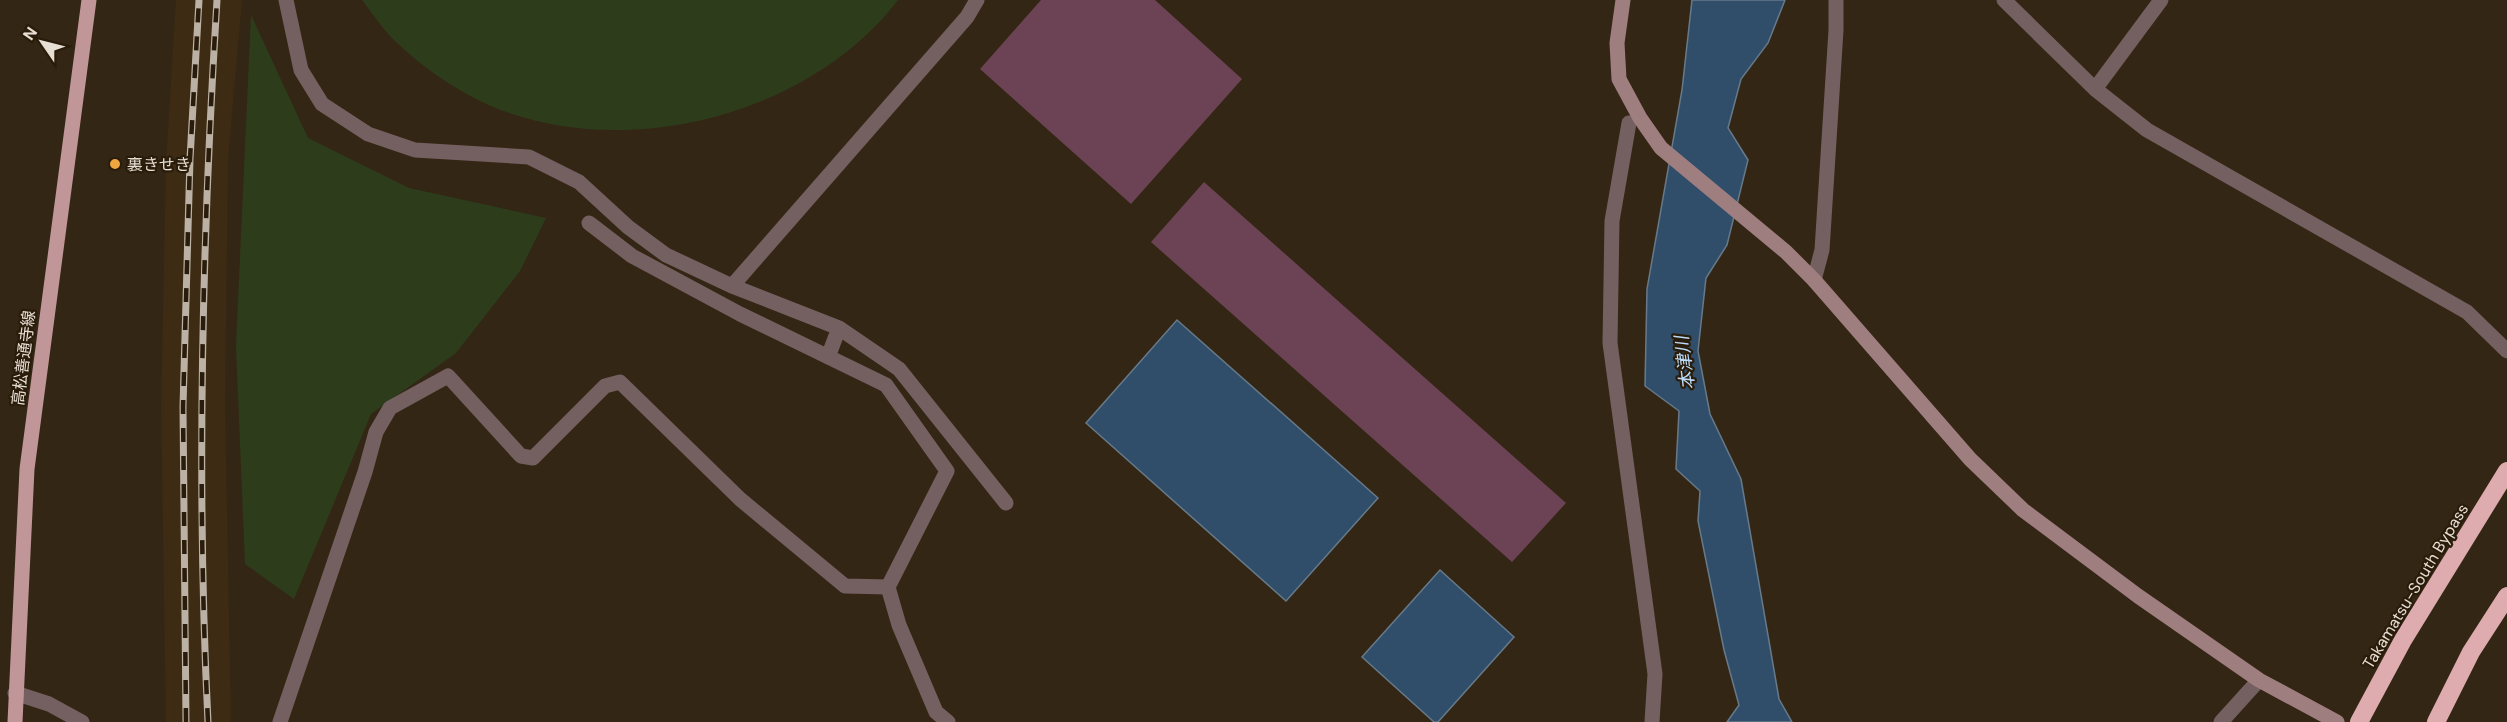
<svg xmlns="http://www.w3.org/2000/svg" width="2507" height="722" viewBox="0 0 2507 722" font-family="'DM Sans','Noto Sans JP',sans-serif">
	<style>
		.built { fill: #3d2b13 }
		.green { fill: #2d3d1c }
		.water { fill: #304e6a; stroke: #677a8a; stroke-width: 1.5 }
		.building { fill: #6b4355 }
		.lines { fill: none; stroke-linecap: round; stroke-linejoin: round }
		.lane { stroke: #756061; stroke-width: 15 }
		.street { stroke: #756061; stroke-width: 15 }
		.secondary { stroke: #9f7e80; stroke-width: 15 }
		.primary { stroke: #c09698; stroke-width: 15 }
		.highway { stroke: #deabae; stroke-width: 18 }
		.rail-casing { stroke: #bbb1a4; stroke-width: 7 }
		.rail { stroke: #2a1c0a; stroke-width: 4.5; stroke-dasharray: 14; stroke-linecap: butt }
		.poi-dot { fill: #efa73e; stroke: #2a1c0a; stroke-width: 2 }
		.labels { text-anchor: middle; stroke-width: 4.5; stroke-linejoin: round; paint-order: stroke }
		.poi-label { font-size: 16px; fill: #e8dfd4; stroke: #2a1c0a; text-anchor: start }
		.street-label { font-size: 16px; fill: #e8dfd4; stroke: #2a1c0a }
		.water-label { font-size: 18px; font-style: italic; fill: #bbdbf9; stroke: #2a1c0a }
	</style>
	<rect width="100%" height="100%" fill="#342614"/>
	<!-- built -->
	<path class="built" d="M176,0H242L228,160L225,407L231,722H166L161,408L166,164Z"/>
	<!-- green -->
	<path class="green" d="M362,0H898C808,118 616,165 482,102C451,87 418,64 393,39C382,28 372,13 362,0Z
		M251,15L308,138L409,188L546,218L520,271L456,353L371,414L294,599L245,564L236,346Z"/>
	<!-- water -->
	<path class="water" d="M1692,0H1785L1768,43L1741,79L1728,128L1748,160L1727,245L1706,278L1698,351L1710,414L1741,479L1779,699L1792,722H1727L1739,705L1724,650L1698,521L1700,491L1676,469L1679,411L1645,386L1647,289L1682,90Z
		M1177,320L1378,498L1286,601L1086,423Z
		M1440,570L1514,637L1438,722H1434L1362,657Z"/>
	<!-- building -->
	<path class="building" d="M1041,0H1155L1242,79L1131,204L980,69Z
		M1204,182L1566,503L1512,562L1151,242Z"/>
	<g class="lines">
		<!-- lane -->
		<path class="lane" d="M286,0L301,70L322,104L368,134L415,150L529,157L579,182L628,227L666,255L732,286L839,328L899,369L1006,503
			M1629,123L1612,221L1610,343L1655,674L1652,722
			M589,223L632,256L740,314L886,385L947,471L888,587L899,625L936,712L948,722
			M732,286L967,17L977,0
			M828,357L839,328"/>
		<!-- street -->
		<path class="street" d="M2004,0L2095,89L2147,130L2467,312L2507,351
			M2095,89L2161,0
			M1814,280L1822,250L1836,30V0
			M15,693L49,704L82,722
			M280,722L365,472L376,432L390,408L448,376L521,456L533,458L605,386L620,382L740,499L845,586L888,587
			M2221,722L2259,680"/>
		<!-- secondary -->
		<path class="secondary" d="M1623,0L1617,43L1619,79L1640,118L1661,148L1786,252L1814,280L1970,459L2023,510L2138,596L2259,680L2337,722"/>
		<!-- primary -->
		<path class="primary" d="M15,722L27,469L89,0"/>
		<!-- highway -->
		<path class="highway" d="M2359,722L2403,640L2507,471
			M2436,722L2471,652L2507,596"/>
		<!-- rail casing -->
		<g class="rail-casing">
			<path id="rail" d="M186,722L183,407L190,159L199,0
				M208,722C196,482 202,240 217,0"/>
		</g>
		<!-- rail -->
		<use href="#rail" class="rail"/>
	</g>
	<!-- markers -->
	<circle class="poi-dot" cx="115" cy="164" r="6"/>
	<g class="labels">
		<!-- poi labels -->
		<g class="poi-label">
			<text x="127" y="170">裏きせき</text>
		</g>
		<!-- street labels -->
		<g class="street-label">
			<text transform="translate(23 358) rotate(-83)" y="6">高松善通寺線</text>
			<text transform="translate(2415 586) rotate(-59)" y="6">Takamatsu-South Bypass</text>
		</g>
		<!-- water labels -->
		<g class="water-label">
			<text transform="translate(1685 363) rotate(-97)" y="6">本津川</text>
		</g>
	</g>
	<!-- north arrow -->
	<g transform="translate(42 42) rotate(305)" stroke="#2a1c0a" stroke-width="4.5" paint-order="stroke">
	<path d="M0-4.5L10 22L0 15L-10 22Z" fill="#e8dfd4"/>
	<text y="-9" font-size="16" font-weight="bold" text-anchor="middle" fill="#e8dfd4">N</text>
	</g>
</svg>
